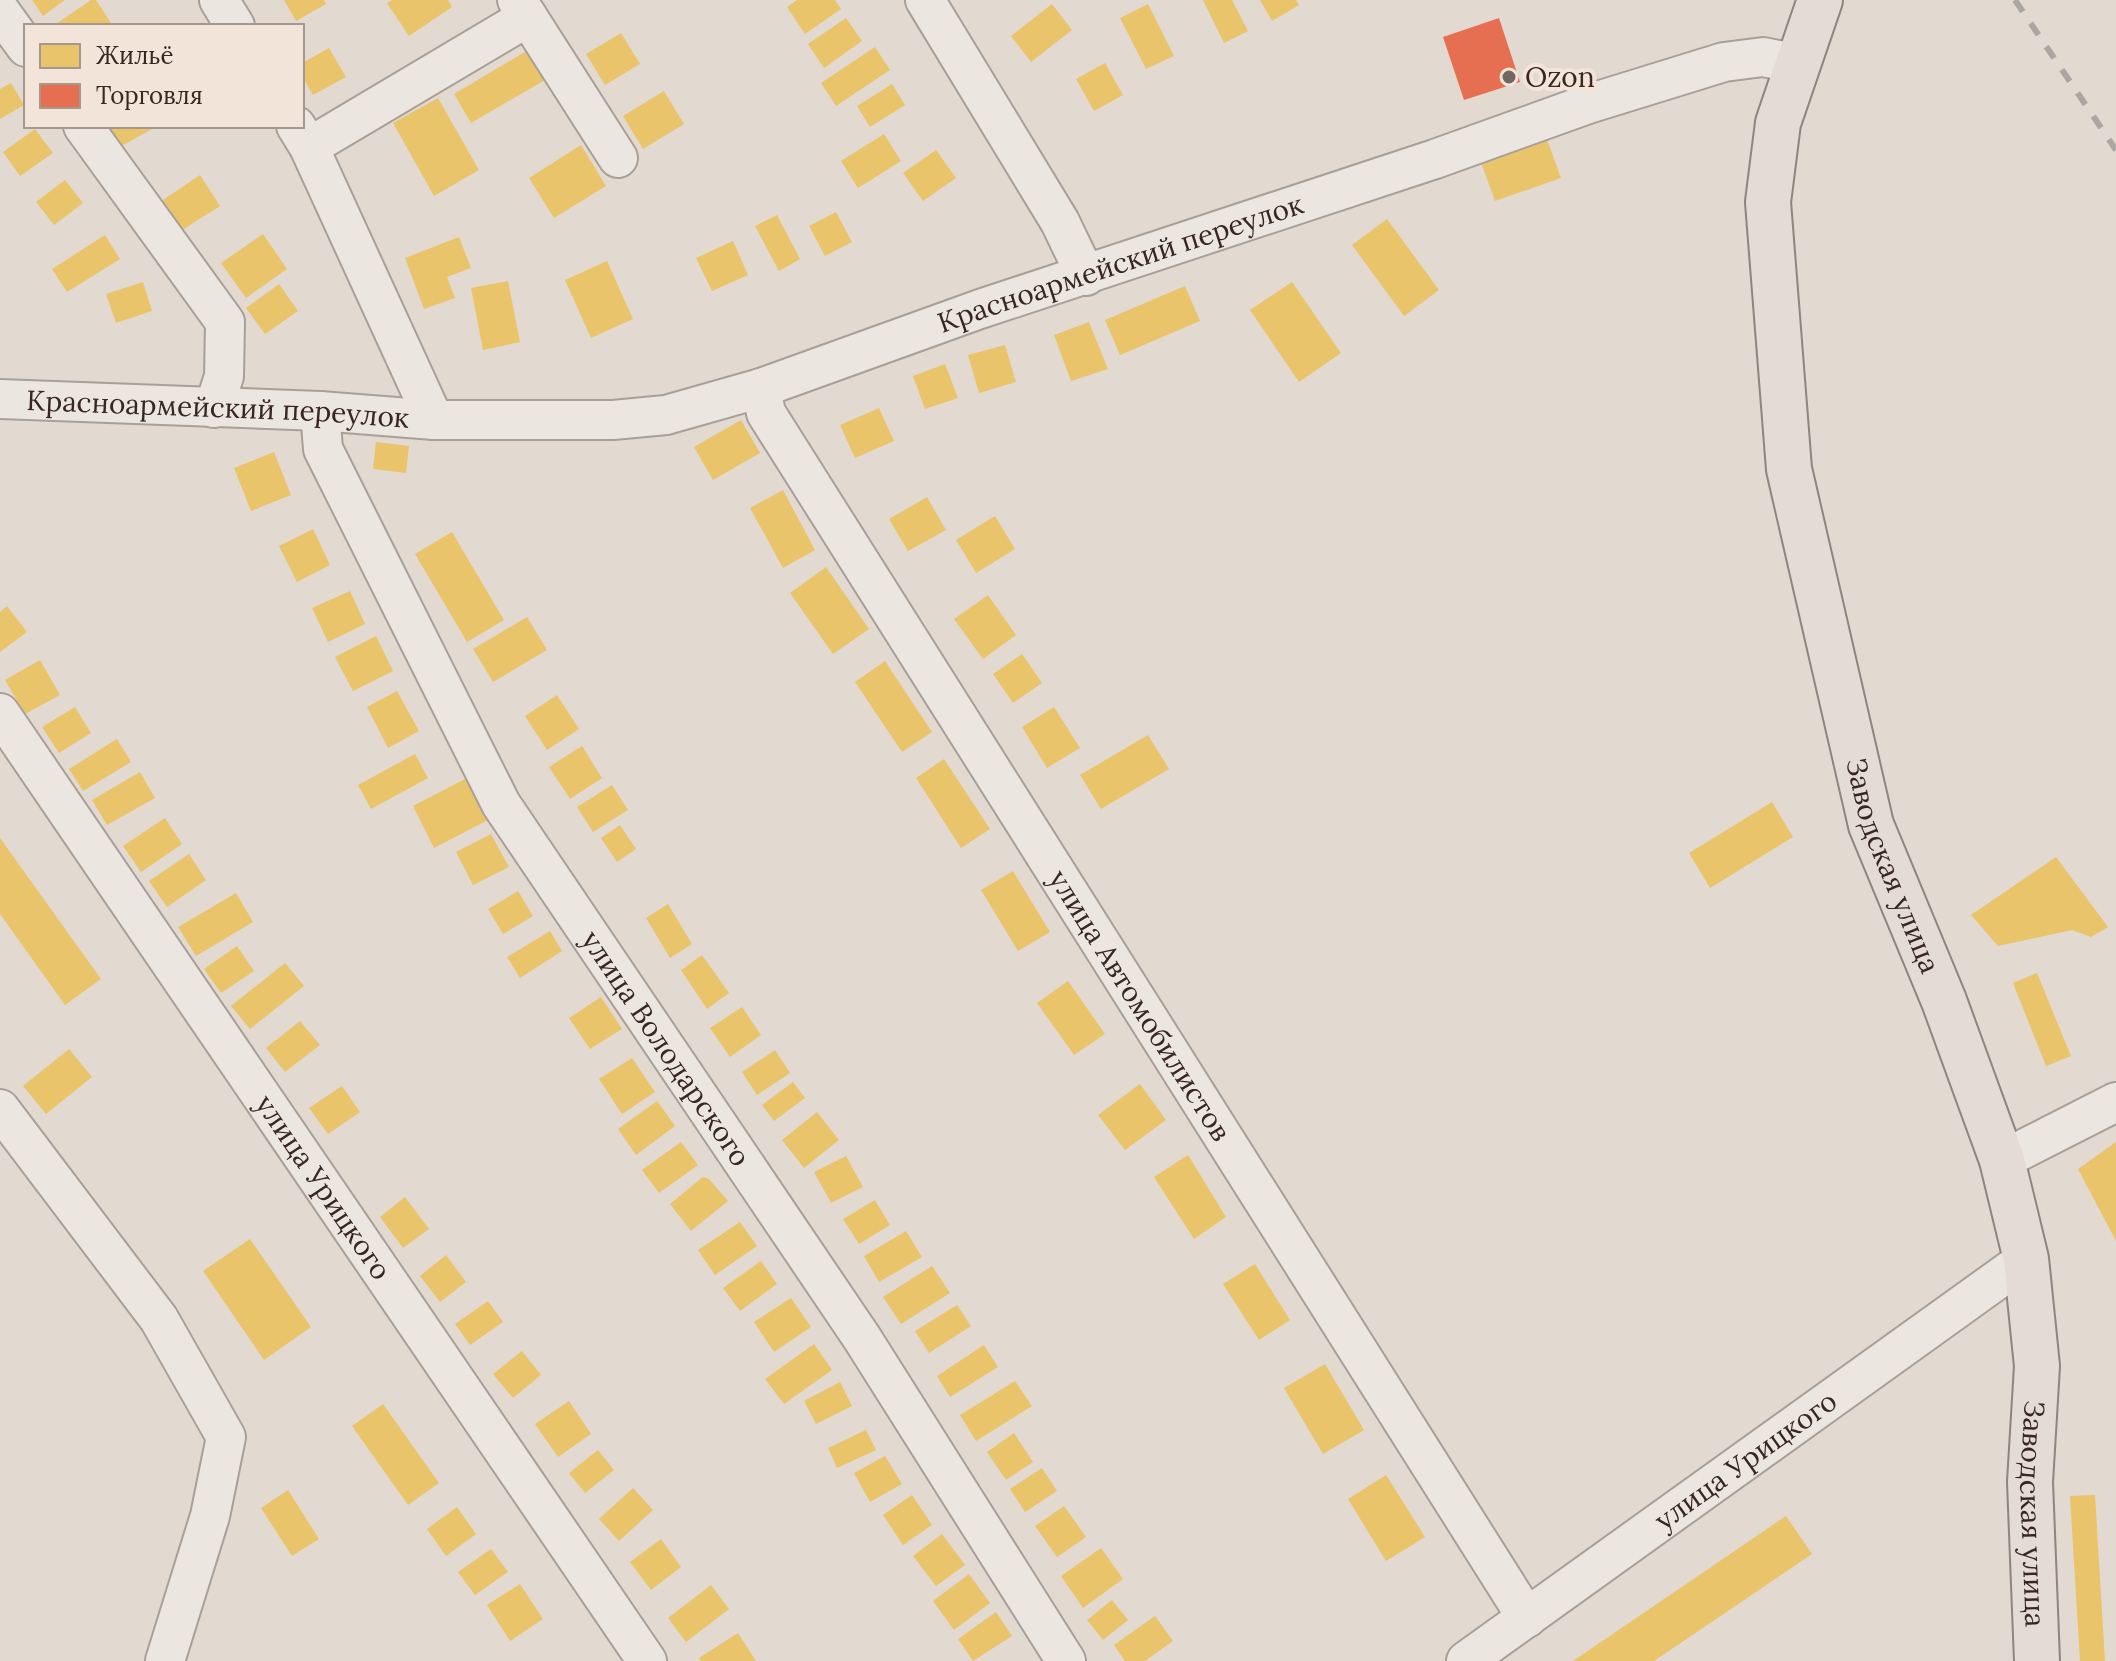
<svg xmlns="http://www.w3.org/2000/svg" width="2116" height="1661" viewBox="0 0 2116 1661" font-family="Lora,serif">
	<style>
		.homes { fill: #e9c46a }
		.shops { fill: #e76f51 }
		.lines { fill: none; stroke-linecap: round; stroke-linejoin: round }
		.minor-casing { stroke: #a89f99; stroke-width: 42 }
		.major-casing { stroke: #8e8580; stroke-width: 48 }
		.minor { stroke: #ece6e1; stroke-width: 38 }
		.major { stroke: #e3dbd4; stroke-width: 44 }
		.rail { stroke: #aca6a2; stroke-width: 6; stroke-dasharray: 14 14; stroke-linecap: butt }
		.poi-dot { fill: #73655f; stroke: #f2e4d8; stroke-width: 3 }
		.labels { text-anchor: middle; stroke-width: 8; stroke-linejoin: round; paint-order: stroke }
		.poi-label { font-size: 28px; fill: #372622; stroke: #f2e4d8; text-anchor: start }
		.street-label { font-size: 28px; fill: #372622; stroke: #f2e4d8 }
	</style>
	<rect width="100%" height="100%" fill="#e2d9d1"/>
	<!-- homes -->
	<path class="homes" d="M32,0H65L43,16Z
		M91,0H96L111,23L106,26H53Z
		M284,0H324L326,4L296,21Z
		M392,0H448L452,7L409,36L387,3Z
		M797,0H835L841,9L805,34L787,7Z
		M1203,0H1232L1248,31L1224,43Z
		M1260,0H1296L1299,5L1272,21Z
		M1052,4L1072,30L1031,62L1011,36Z
		M1148,4L1174,56L1146,69L1120,18Z
		M846,18L862,41L824,68L808,44Z
		M621,33L640,64L605,85L586,54Z
		M875,47L890,70L836,106L821,83Z
		M329,48L346,77L313,95L302,76V63Z
		M528,50L545,80L471,123L454,94Z
		M1105,63L1123,95L1094,111L1076,79Z
		M11,83L24,105L0,119V89Z
		M892,84L905,105L870,127L857,106Z
		M664,91L684,124L643,149L623,116Z
		M438,98L479,170L434,196L393,123Z
		M108,126H157L120,147Z
		M35,129L53,153L20,176L3,152Z
		M884,134L901,161L858,188L841,161Z
		M1545,134L1561,178L1495,201L1479,157Z
		M581,145L606,186L554,218L529,178Z
		M936,150L956,178L923,201L903,173Z
		M200,175L220,206L179,232L160,202Z
		M65,180L83,203L54,225L36,202Z
		M836,212L852,242L825,256L809,226Z
		M777,215L800,259L779,271L755,226Z
		M1387,219L1439,290L1404,316L1352,245Z
		M263,234L287,269L246,298L221,263Z
		M105,235L120,259L67,292L52,269Z
		M459,237L471,268L447,277L455,298L424,309L405,258Z
		M733,241L748,275L712,291L696,258Z
		M607,261L633,319L591,338L565,280Z
		M508,281L520,342L483,350L471,288Z
		M143,282L152,311L116,323L106,294Z
		M1292,282L1341,353L1299,382L1250,310Z
		M279,284L298,311L265,334L246,308Z
		M1185,286L1200,321L1120,355L1105,320Z
		M1089,322L1108,369L1071,381L1054,335Z
		M1005,345L1016,382L979,393L968,355Z
		M945,364L958,398L925,409L913,376Z
		M879,408L894,441L855,458L840,425Z
		M741,420L760,453L713,480L694,447Z
		M376,442L409,446L406,473L373,469Z
		M274,452L291,495L251,511L234,468Z
		M783,490L815,550L783,568L750,508Z
		M927,497L946,530L908,551L889,519Z
		M995,516L1015,549L976,573L956,540Z
		M313,529L330,565L297,582L279,546Z
		M452,532L504,620L467,642L415,554Z
		M826,567L869,629L833,654L790,593Z
		M350,591L365,624L328,642L312,608Z
		M988,595L1016,635L983,659L954,619Z
		M7,606L27,632L0,652V612Z
		M527,617L547,650L493,682L473,649Z
		M376,636L393,671L353,691L335,657Z
		M1022,654L1042,683L1013,703L993,674Z
		M40,660L60,695L25,714L5,680Z
		M885,661L932,732L902,752L855,682Z
		M397,691L419,731L388,748L367,707Z
		M557,695L579,729L547,750L525,716Z
		M75,707L91,733L59,753L42,727Z
		M1054,707L1080,748L1047,768L1022,727Z
		M1148,735L1169,769L1101,809L1080,775Z
		M117,739L131,762L83,791L69,769Z
		M582,746L602,778L570,799L549,767Z
		M415,754L428,778L371,809L358,785Z
		M944,759L990,829L961,848L916,778Z
		M140,772L155,798L107,825L92,800Z
		M467,778L488,820L434,848L413,806Z
		M612,785L628,810L593,832L577,807Z
		M1772,802L1793,837L1710,888L1689,853Z
		M165,818L182,844L141,872L123,846Z
		M620,825L636,849L617,862L601,838Z
		M491,834L509,867L473,885L456,852Z
		M0,838L101,979L65,1005L0,914Z
		M189,854L206,880L167,907L149,881Z
		M2056,857L2108,927L2091,937L2072,930L1998,946L1971,915Z
		M1013,871L1050,932L1018,951L981,890Z
		M518,891L533,916L503,934L488,909Z
		M236,893L253,922L196,956L178,927Z
		M668,904L692,944L670,958L646,918Z
		M550,931L562,951L520,978L507,957Z
		M237,946L254,971L221,993L204,969Z
		M702,955L729,993L707,1009L681,970Z
		M285,963L304,986L250,1029L231,1006Z
		M2037,973L2071,1056L2046,1066L2013,983Z
		M1068,981L1105,1034L1074,1055L1037,1003Z
		M601,997L622,1029L590,1049L569,1018Z
		M742,1007L761,1035L730,1057L710,1028Z
		M300,1021L320,1045L285,1072L266,1048Z
		M69,1049L92,1077L46,1114L23,1086Z
		M775,1050L790,1073L757,1095L742,1072Z
		M632,1058L655,1092L622,1114L599,1079Z
		M793,1082L805,1098L774,1121L762,1105Z
		M1140,1084L1166,1120L1125,1150L1098,1115Z
		M342,1086L360,1112L328,1134L309,1108Z
		M657,1101L675,1126L636,1155L618,1129Z
		M817,1112L839,1140L804,1168L782,1140Z
		M681,1142L698,1165L659,1193L642,1170Z
		M2116,1142V1241L2078,1169Z
		M1188,1155L1226,1217L1194,1239L1154,1177Z
		M846,1156L863,1187L831,1203L814,1172Z
		M703,1177L709,1179L728,1201L691,1231L670,1204Z
		M405,1197L429,1229L403,1248L380,1217Z
		M875,1200L890,1225L859,1244L843,1219Z
		M740,1222L757,1246L715,1275L698,1250Z
		M906,1231L922,1257L879,1282L864,1256Z
		M250,1239L311,1327L264,1360L203,1271Z
		M446,1255L466,1282L440,1302L420,1276Z
		M761,1261L777,1284L740,1311L723,1288Z
		M1255,1264L1290,1320L1259,1340L1223,1284Z
		M932,1266L950,1293L901,1324L883,1297Z
		M791,1298L811,1327L774,1352L754,1322Z
		M488,1301L503,1322L470,1345L455,1324Z
		M957,1305L971,1326L929,1353L915,1331Z
		M814,1344L832,1370L784,1404L765,1379Z
		M984,1345L998,1367L950,1397L937,1376Z
		M522,1351L541,1375L513,1398L493,1374Z
		M1325,1364L1364,1430L1323,1454L1284,1388Z
		M1015,1381L1032,1406L976,1441L960,1415Z
		M840,1382L852,1406L816,1424L804,1401Z
		M569,1401L591,1434L558,1457L535,1424Z
		M383,1404L439,1483L408,1505L352,1426Z
		M866,1430L876,1450L837,1468L828,1448Z
		M1014,1433L1033,1462L1006,1480L987,1452Z
		M598,1450L614,1470L585,1493L569,1473Z
		M885,1456L902,1484L870,1502L854,1473Z
		M1042,1468L1057,1491L1025,1512L1010,1489Z
		M1386,1475L1425,1537L1386,1561L1348,1499Z
		M633,1488L653,1510L619,1541L599,1519Z
		M288,1490L319,1539L292,1556L261,1508Z
		M912,1495L932,1525L903,1545L883,1515Z
		M2095,1495L2105,1661H2080L2070,1496Z
		M1064,1506L1086,1537L1057,1557L1035,1526Z
		M457,1507L476,1534L446,1556L427,1529Z
		M1786,1516L1812,1554L1654,1661H1573Z
		M942,1534L965,1565L936,1586L913,1556Z
		M661,1539L681,1567L651,1590L630,1562Z
		M1101,1548L1123,1579L1083,1608L1061,1576Z
		M491,1549L508,1572L475,1595L458,1572Z
		M969,1574L990,1603L954,1630L933,1601Z
		M520,1584L543,1619L510,1641L487,1605Z
		M711,1585L729,1609L686,1642L668,1618Z
		M1112,1600L1128,1620L1103,1640L1087,1620Z
		M996,1612L1012,1636L973,1661L958,1639Z
		M1155,1616L1173,1641L1145,1661H1125L1114,1645Z
		M738,1633L756,1661H701L699,1658Z"/>
	<!-- shops -->
	<path class="shops" d="M1499,18L1520,82L1464,100L1443,37Z"/>
	<g class="lines">
		<!-- minor casing -->
		<g class="minor-casing">
			<g id="minor">
				<path d="M219,0L235,26"/>
				<path d="M517,0L618,158"/>
				<path d="M925,0L1060,222L1086,276"/>
				<path d="M0,11L26,47"/>
				<path d="M83,126L225,322L224,376L214,408"/>
				<path d="M296,126L309,147L434,420"/>
				<path d="M309,147L528,17"/>
				<path id="s1" d="M761,388L766,413L1527,1618"/>
				<path id="s2" d="M0,399L320,411L434,420H613L666,415L761,388L980,309L1435,159L1588,104L1724,62L1763,57L1799,64"/>
				<path id="s3" d="M320,411L323,449L501,804L862,1338L1066,1661"/>
				<path id="s4" d="M0,713L647,1661"/>
				<path d="M0,1109L159,1319L226,1437L210,1516L165,1661"/>
				<path d="M2002,1160L2116,1102"/>
				<path id="s5" d="M1466,1661L2026,1259"/>
			</g>
		</g>
		<!-- major casing -->
		<g class="major-casing">
			<g id="major">
				<path id="s6" d="M1820,0L1778,123L1768,202L1789,469L1871,825L1944,1001L2002,1160L2026,1259L2037,1366L2030,1482L2037,1661"/>
			</g>
		</g>
		<!-- minor -->
		<use href="#minor" class="minor"/>
		<!-- major -->
		<use href="#major" class="major"/>
		<!-- rail -->
		<path class="rail" d="M2015,0L2116,150"/>
	</g>
	<!-- markers -->
	<circle class="poi-dot" cx="1509" cy="77" r="8"/>
	<g class="labels">
		<!-- poi labels -->
		<g class="poi-label">
			<text x="1525" y="87">Ozon</text>
		</g>
		<!-- street labels -->
		<g class="street-label">
			<text dy="10" stroke="none"><textPath href="#s2" startOffset="1146">Красноармейский переулок</textPath></text>
			<text dy="10" stroke="none"><textPath href="#s2" startOffset="218">Красноармейский переулок</textPath></text>
			<text dy="10" stroke="none"><textPath href="#s6" startOffset="888">Заводская улица</textPath></text>
			<text dy="10" stroke="none"><textPath href="#s1" startOffset="726">улица Автомобилистов</textPath></text>
			<text dy="10" stroke="none"><textPath href="#s3" startOffset="730">улица Володарского</textPath></text>
			<text dy="10" stroke="none"><textPath href="#s4" startOffset="574">улица Урицкого</textPath></text>
			<text dy="10" stroke="none"><textPath href="#s5" startOffset="344">улица Урицкого</textPath></text>
			<text dy="10" stroke="none"><textPath href="#s6" startOffset="1560">Заводская улица</textPath></text>
		</g>
	</g>
	<!-- legend -->
	<rect x="24" y="24" width="280" height="104" fill="#f2e4d8" stroke="#a7988f" stroke-width="2"/>
	<rect x="40" y="44" width="40" height="24" fill="#e9c46a" stroke="#a7988f" stroke-width="2"/>
	<text x="96" y="64" font-size="24" fill="#372622">Жильё</text>
	<rect x="40" y="84" width="40" height="24" fill="#e76f51" stroke="#a7988f" stroke-width="2"/>
	<text x="96" y="104" font-size="24" fill="#372622">Торговля</text>
</svg>
